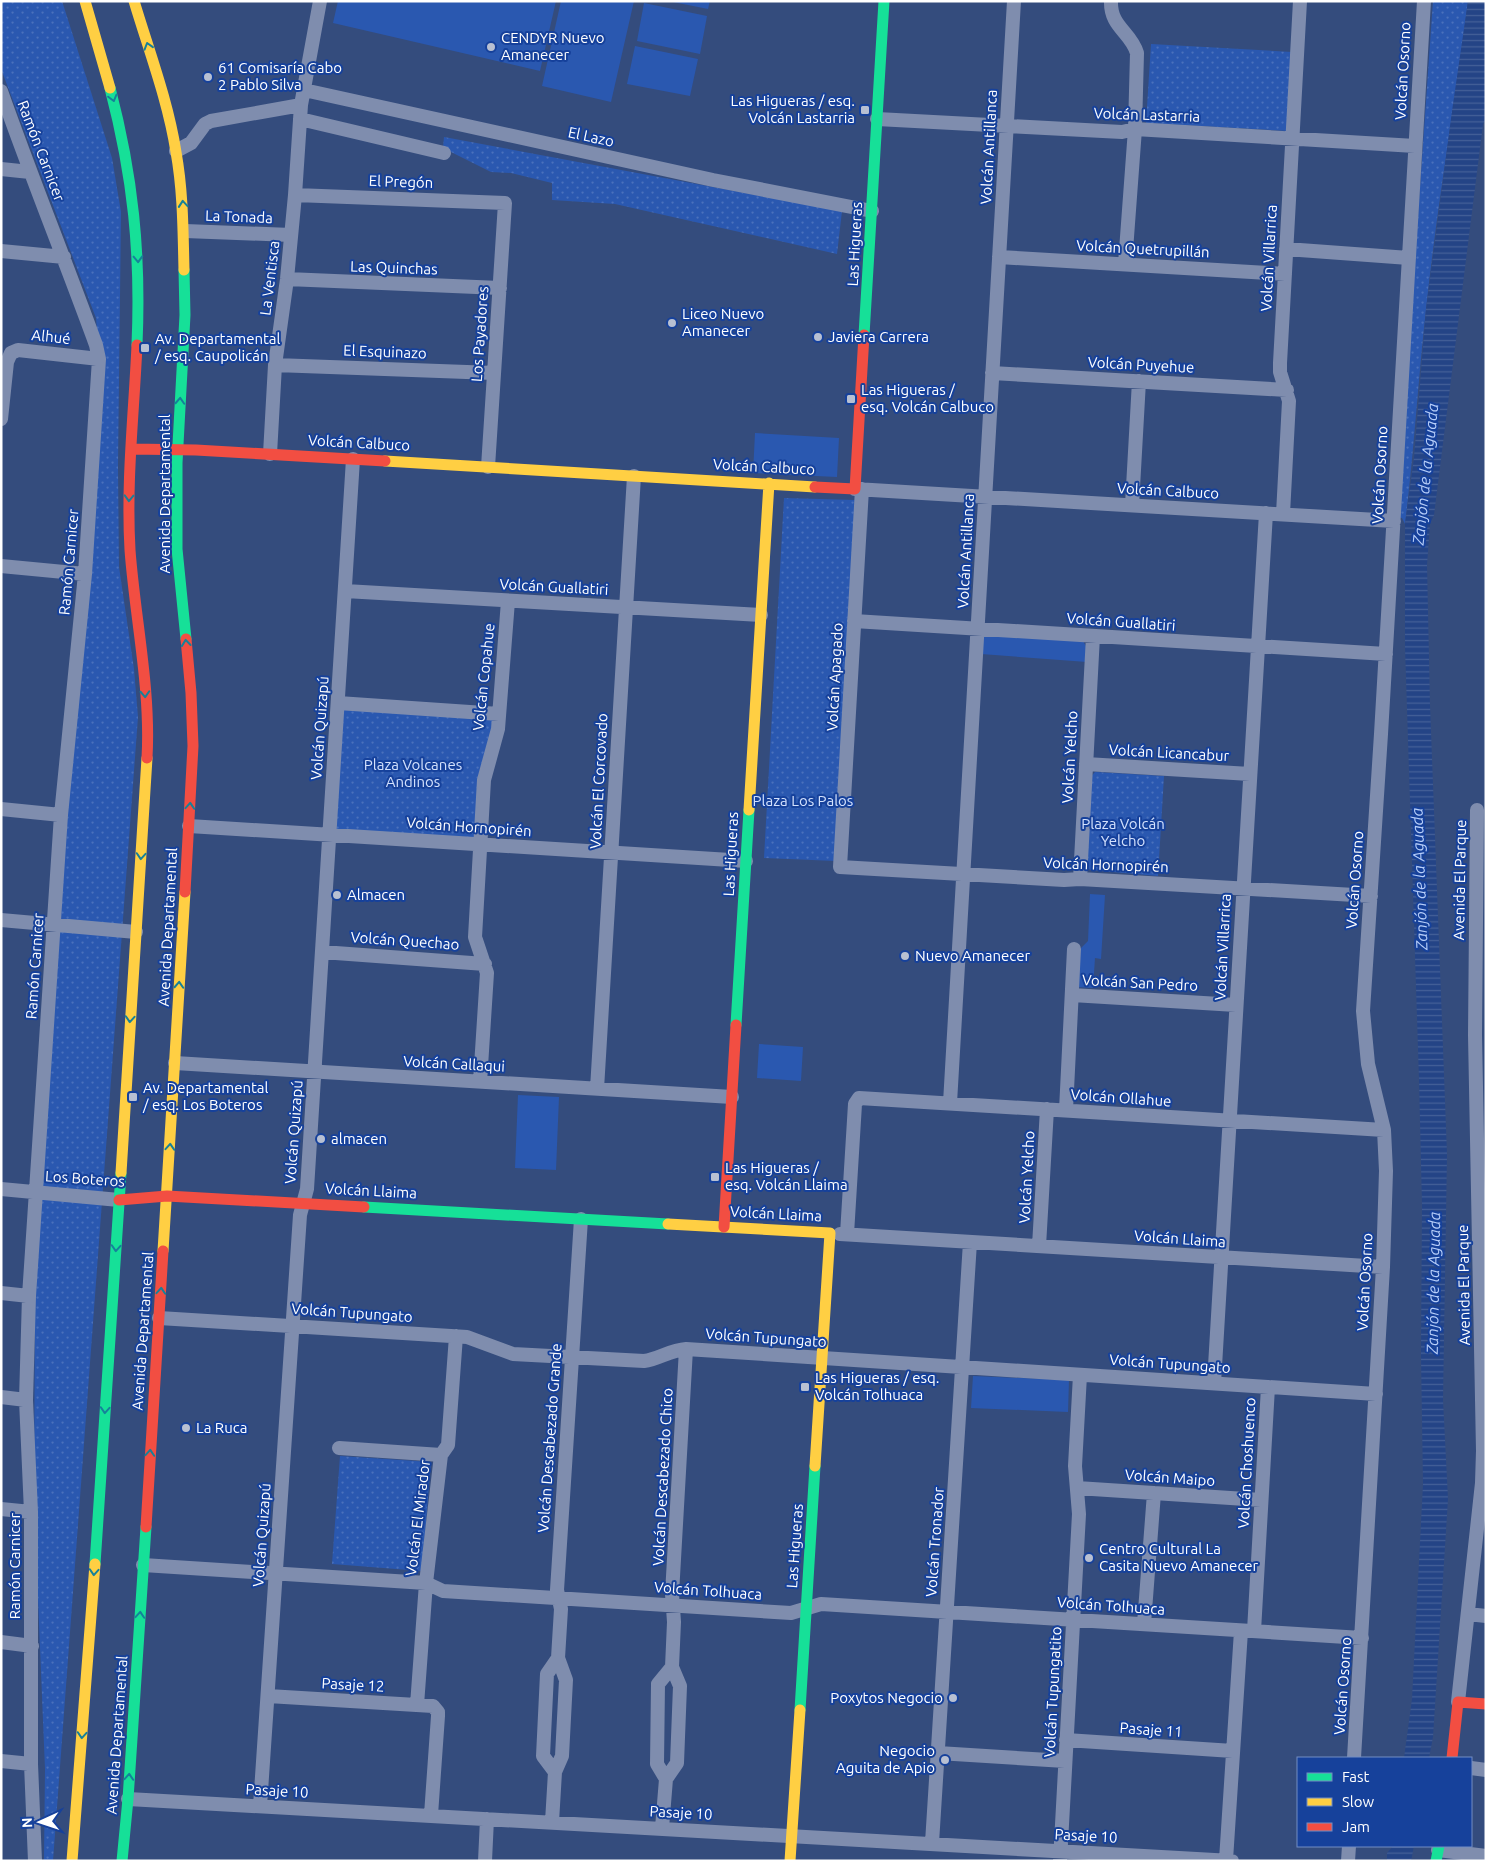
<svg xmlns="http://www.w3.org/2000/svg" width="1487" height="1862" viewBox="0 0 1487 1862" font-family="Ubuntu,sans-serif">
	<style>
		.green { fill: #2a58b0 }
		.park { fill: url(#park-dots) }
		.water { fill: url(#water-rules) }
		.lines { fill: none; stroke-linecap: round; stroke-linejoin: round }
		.street { stroke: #7f8dae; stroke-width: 14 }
		.fast { stroke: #16e098; stroke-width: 11 }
		.slow { stroke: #ffcf43; stroke-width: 11 }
		.jam { stroke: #f24e42; stroke-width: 11 }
		.oneway { stroke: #16819a }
		.poi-dot { fill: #b8c0d2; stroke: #16419b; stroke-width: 2 }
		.labels { text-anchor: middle; stroke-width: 4; stroke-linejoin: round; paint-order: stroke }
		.poi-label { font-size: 15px; fill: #fff; stroke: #16419b; text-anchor: start }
		.street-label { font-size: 15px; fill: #fff; stroke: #16419b }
		.park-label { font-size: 15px; fill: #d3e1fd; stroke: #16419b }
		.water-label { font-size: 16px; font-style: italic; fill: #b7cef9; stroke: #16419b }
	</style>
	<defs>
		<pattern id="park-dots" width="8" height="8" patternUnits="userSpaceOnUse" patternTransform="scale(1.25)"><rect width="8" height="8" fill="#2a58b0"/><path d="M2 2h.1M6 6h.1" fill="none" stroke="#4a71bc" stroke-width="1.8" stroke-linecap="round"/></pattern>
		<pattern id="water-rules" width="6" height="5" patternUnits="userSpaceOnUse" patternTransform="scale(1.25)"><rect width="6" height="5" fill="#244486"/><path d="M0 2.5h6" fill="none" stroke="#456098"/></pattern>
	</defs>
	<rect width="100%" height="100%" fill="#344c7d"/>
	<!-- green -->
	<path class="green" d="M338,1H556L540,71L333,23Z
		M561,1H634L611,102L542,86Z
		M668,1H710L708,9Z
		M644,3L707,16L700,54L637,41Z
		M635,46L698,59L690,96L627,84Z
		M755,433L839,438L837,477L753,473Z
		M986,634L1083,641L1087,648V662L981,654L983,636Z
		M1090,894L1105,895L1101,959L1095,958L1093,988L1077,987L1078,951L1088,941Z
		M759,1044L803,1047L801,1081L757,1078Z
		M518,1095L559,1097L556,1170L515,1168Z
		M973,1376L1069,1380L1068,1412L971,1408Z"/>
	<!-- park -->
	<path class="park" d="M1,1H62L112,158L121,212L118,467L119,567L134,669L138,717L53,1861H44L45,1769L34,1502L35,1289L67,807L103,403L96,318L1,69Z
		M1433,1H1468C1455,104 1437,206 1426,309C1418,381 1414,452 1405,524L1402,518L1397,517Z
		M1151,44L1292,52L1288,131L1146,123Z
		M444,137L842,211L837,254L615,204L552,200V183L511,173L491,172L443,148Z
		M784,498L855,500L836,861L764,858Z
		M341,709L494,717L475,839L333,830Z
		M1095,772L1164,776L1158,876L1090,870L1083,862L1089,779Z
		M340,1456L431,1462L422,1571L332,1564Z"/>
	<!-- water -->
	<path class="water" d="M1468,1H1486V119L1483,124L1434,515L1430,524L1427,565L1430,705L1447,1154L1443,1400L1448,1499L1433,1737L1429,1758H1404L1412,1699L1423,1484L1421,1355L1422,1205L1419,1079L1405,647V524L1414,458L1426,309L1452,111Z
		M1393,1846H1414L1411,1861H1387V1853Z"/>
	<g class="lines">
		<!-- street -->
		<path class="street" d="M1111,1C1110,27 1131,32 1137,53L1135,129L1125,264
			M304,90L713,180L872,211
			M1,91C31,176 65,260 96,345L99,359L85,574L61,815L29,1296L26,1400L31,1512V1764L35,1861
			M300,119L444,153
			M877,119L1122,132L1135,129L1415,146
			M176,151L191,143L205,124L211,121L301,105
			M1,169L30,172
			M295,195L505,203L488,467
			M185,231L291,235
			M1286,249L1409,258
			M1,251L64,257
			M999,257L1285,274
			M287,279L500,288
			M11,353L18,350L99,359
			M275,365L494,373
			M992,373L1287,390
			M1,419L7,362L11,353
			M270,454L275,365L287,279L295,195L301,105L320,1
			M855,489L1394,521
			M862,489L840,867L1064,880L1080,879L1371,896
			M1132,505L1139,381
			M1283,514L1289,401L1280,372V363L1300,1
			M1,566L85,574
			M345,591L761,615
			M854,621L1386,654
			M338,703L499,714
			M1086,764L1250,774
			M1,809L61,815
			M189,826L746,861
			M1080,879L1093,636
			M1,920L136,932
			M322,952L485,964
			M1072,995L1236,1005
			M175,1063L732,1097
			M480,1082L487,973L475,937L484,780L498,729L508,601
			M597,1089L634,476
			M950,1103L1014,1
			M1066,1110L1074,949
			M1,1189L119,1200
			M840,1234L1383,1267
			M847,1234L855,1104L859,1098L1384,1130
			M1039,1246L1047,1109
			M1,1293L29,1296
			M159,1318L467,1337L513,1354L644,1361C659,1359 670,1350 686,1349L1376,1394
			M1214,1383L1266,513
			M1,1397L26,1400
			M339,1448L441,1455
			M1077,1488L1261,1500
			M1,1509L31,1512
			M143,1565L426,1583L443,1591L791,1613L821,1604L1362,1638
			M1468,1614L1486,1616
			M1144,1624L1154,1493
			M1254,1631L1268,1387
			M1,1642L32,1646
			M268,1696L433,1706L438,1712V1716L431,1815
			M1458,1702L1482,1483L1483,1451L1475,1035L1477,810
			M417,1705L426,1583L441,1455L448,1445L456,1336
			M1066,1740L1233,1751
			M938,1753L1065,1761
			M1354,1758L1383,1267L1386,1171L1384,1130L1368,1064L1363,1011L1381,734L1424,1
			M1,1761L31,1764
			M1471,1768L1486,1770
			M555,1772L562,1756L566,1680L558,1658
			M666,1779L677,1763L680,1686L672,1667L674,1622L672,1594L686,1349
			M128,1799L1232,1861
			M260,1806L300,1215L307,1189L353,459
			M552,1822L555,1772L543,1756L547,1674L558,1658L561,1609L557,1590L581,1219
			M662,1828L666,1779L657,1764L658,1684L672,1667
			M932,1843L970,1242
			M1438,1850L1486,1856
			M1226,1860L1241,1631
			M485,1861L487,1819
			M1060,1861L1079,1514L1075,1466L1080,1375
			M1348,1861L1349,1846"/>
		<!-- fast -->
		<path class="fast" d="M110,88C133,176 141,253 137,345
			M184,270L185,315L177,463V549L186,639
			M864,335L884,1
			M736,1025L749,810
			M364,1207L668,1224
			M95,1564L121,1173
			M800,1710L815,1466
			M122,1861L128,1799L146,1527
			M1436,1861L1439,1846"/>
		<!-- slow -->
		<path class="slow" d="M85,1L110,88
			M134,1C149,51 168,101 176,152C183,191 183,230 184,270
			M385,461L815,487
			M749,810L769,483
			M121,1173L147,758
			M668,1224L830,1233L815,1466
			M163,1251L185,892
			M72,1861L95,1564
			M790,1861L800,1710"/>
		<!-- jam -->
		<path class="jam" d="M137,345C134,413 126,481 130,550C135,618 151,689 147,758
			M132,449L196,450L385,461
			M815,487L855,489L864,335
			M185,892L193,746L191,693L186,639
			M119,1200L167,1196L364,1207
			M724,1227L736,1025
			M146,1527L163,1251
			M1452,1758L1458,1702L1486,1704"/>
	</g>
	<!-- one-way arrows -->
	<defs><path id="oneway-chevron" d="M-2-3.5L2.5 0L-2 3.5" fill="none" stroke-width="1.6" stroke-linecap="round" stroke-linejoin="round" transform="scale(1.25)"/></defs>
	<g class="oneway">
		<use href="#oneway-chevron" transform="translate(148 46) rotate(-107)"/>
		<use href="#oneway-chevron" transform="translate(113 98) rotate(75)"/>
		<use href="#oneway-chevron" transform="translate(183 204) rotate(-95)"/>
		<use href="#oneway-chevron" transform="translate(138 259) rotate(88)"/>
		<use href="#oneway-chevron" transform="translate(180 401) rotate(-87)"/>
		<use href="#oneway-chevron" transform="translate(129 498) rotate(92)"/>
		<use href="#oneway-chevron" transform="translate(186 643) rotate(-96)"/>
		<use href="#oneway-chevron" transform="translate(145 694) rotate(87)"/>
		<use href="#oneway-chevron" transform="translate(190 806) rotate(-86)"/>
		<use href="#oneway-chevron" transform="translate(141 856) rotate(94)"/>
		<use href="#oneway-chevron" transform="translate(179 985) rotate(-87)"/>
		<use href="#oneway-chevron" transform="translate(130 1019) rotate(94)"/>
		<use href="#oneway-chevron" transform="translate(170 1147) rotate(-86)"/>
		<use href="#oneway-chevron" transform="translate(116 1248) rotate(94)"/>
		<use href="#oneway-chevron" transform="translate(161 1291) rotate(-86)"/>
		<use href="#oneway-chevron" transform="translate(105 1410) rotate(94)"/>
		<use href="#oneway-chevron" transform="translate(150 1453) rotate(-86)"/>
		<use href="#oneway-chevron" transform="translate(94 1572) rotate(94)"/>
		<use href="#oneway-chevron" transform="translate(140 1615) rotate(-86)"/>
		<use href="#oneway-chevron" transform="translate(82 1735) rotate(94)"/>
		<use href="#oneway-chevron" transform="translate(129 1777) rotate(-86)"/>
	</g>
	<!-- markers -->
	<g class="poi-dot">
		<circle cx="491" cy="47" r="5"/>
		<circle cx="208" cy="77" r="5"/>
		<rect x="860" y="105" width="10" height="10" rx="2.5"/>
		<circle cx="672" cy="323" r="5"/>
		<circle cx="818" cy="337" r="5"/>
		<rect x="140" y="343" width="10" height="10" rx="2.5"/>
		<rect x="846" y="394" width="10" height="10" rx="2.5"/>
		<circle cx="337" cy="895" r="5"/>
		<circle cx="905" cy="956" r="5"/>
		<rect x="128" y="1092" width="10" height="10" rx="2.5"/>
		<circle cx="321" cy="1139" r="5"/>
		<rect x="710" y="1172" width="10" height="10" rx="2.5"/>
		<rect x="800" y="1382" width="10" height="10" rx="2.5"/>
		<circle cx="186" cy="1428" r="5"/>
		<circle cx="1089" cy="1558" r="5"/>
		<circle cx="953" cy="1698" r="5"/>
		<circle cx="945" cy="1760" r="5"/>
	</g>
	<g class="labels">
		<!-- poi labels -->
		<g class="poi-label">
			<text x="501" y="43">CENDYR Nuevo<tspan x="501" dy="17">Amanecer</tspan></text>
			<text x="218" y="73">61 Comisaría Cabo<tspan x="218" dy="17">2 Pablo Silva</tspan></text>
			<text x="855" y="106" text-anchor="end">Las Higueras / esq.<tspan x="855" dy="17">Volcán Lastarria</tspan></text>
			<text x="682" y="319">Liceo Nuevo<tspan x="682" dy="17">Amanecer</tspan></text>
			<text x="828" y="342">Javiera Carrera</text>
			<text x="155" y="344">Av. Departamental<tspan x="155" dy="17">/ esq. Caupolicán</tspan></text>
			<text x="861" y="395">Las Higueras /<tspan x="861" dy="17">esq. Volcán Calbuco</tspan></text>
			<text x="347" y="900">Almacen</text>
			<text x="915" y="961">Nuevo Amanecer</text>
			<text x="143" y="1093">Av. Departamental<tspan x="143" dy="17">/ esq. Los Boteros</tspan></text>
			<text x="331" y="1144">almacen</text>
			<text x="725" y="1173">Las Higueras /<tspan x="725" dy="17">esq. Volcán Llaima</tspan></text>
			<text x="815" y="1383">Las Higueras / esq.<tspan x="815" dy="17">Volcán Tolhuaca</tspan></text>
			<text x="196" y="1433">La Ruca</text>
			<text x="1099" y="1554">Centro Cultural La<tspan x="1099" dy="17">Casita Nuevo Amanecer</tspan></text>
			<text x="943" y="1703" text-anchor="end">Poxytos Negocio</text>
			<text x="935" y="1756" text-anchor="end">Negocio<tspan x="935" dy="17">Aguita de Apio</tspan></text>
		</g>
		<!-- street labels -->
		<g class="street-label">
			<text transform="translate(1403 71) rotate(-87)" y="5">Volcán Osorno</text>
			<text transform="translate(1147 115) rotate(2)" y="5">Volcán Lastarria</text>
			<text transform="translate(591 137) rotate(12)" y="5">El Lazo</text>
			<text transform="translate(989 147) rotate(-87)" y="5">Volcán Antillanca</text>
			<text transform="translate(41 151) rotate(69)" y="5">Ramón Carnicer</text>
			<text transform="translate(401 182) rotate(2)" y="5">El Pregón</text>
			<text transform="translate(239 217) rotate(2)" y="5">La Tonada</text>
			<text transform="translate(855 244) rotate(-87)" y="5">Las Higueras</text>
			<text transform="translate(1143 249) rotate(3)" y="5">Volcán Quetrupillán</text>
			<text transform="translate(1269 258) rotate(-87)" y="5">Volcán Villarrica</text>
			<text transform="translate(394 268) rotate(2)" y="5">Las Quinchas</text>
			<text transform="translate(270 278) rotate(-83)" y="5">La Ventisca</text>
			<text transform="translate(480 334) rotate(-86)" y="5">Los Payadores</text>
			<text transform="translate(51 337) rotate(6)" y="5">Alhué</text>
			<text transform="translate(385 352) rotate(2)" y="5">El Esquinazo</text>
			<text transform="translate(1141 365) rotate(3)" y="5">Volcán Puyehue</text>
			<text transform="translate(359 443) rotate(3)" y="5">Volcán Calbuco</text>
			<text transform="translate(764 467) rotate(3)" y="5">Volcán Calbuco</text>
			<text transform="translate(1380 475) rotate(-87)" y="5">Volcán Osorno</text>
			<text transform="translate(1168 491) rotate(3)" y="5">Volcán Calbuco</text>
			<text transform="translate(165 494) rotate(-90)" y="5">Avenida Departamental</text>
			<text transform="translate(966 551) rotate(-87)" y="5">Volcán Antillanca</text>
			<text transform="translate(69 562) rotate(-85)" y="5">Ramón Carnicer</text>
			<text transform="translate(554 587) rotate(3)" y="5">Volcán Guallatiri</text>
			<text transform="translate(1121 622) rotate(4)" y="5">Volcán Guallatiri</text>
			<text transform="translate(484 677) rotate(-84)" y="5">Volcán Copahue</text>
			<text transform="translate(835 677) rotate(-87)" y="5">Volcán Apagado</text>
			<text transform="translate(320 728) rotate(-86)" y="5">Volcán Quizapú</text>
			<text transform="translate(1169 753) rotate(3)" y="5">Volcán Licancabur</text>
			<text transform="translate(1070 757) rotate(-87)" y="5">Volcán Yelcho</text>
			<text transform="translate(599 781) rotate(-87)" y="5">Volcán El Corcovado</text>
			<text transform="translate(469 827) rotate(4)" y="5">Volcán Hornopirén</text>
			<text transform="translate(731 854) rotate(-87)" y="5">Las Higueras</text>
			<text transform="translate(1106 865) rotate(2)" y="5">Volcán Hornopirén</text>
			<text transform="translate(1355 880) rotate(-86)" y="5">Volcán Osorno</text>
			<text transform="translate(1460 880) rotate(-89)" y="5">Avenida El Parque</text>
			<text transform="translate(168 927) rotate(-87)" y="5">Avenida Departamental</text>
			<text transform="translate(405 941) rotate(4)" y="5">Volcán Quechao</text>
			<text transform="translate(1223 947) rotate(-87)" y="5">Volcán Villarrica</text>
			<text transform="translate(35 966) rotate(-86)" y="5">Ramón Carnicer</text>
			<text transform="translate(1140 983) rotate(3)" y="5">Volcán San Pedro</text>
			<text transform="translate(454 1064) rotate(3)" y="5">Volcán Callaqui</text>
			<text transform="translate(1121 1098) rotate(4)" y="5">Volcán Ollahue</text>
			<text transform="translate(294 1132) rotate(-86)" y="5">Volcán Quizapú</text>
			<text transform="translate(1027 1177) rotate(-87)" y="5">Volcán Yelcho</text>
			<text transform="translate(85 1179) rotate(4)" y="5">Los Boteros</text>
			<text transform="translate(371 1191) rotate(3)" y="5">Volcán Llaima</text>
			<text transform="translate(776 1214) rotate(3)" y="5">Volcán Llaima</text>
			<text transform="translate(1180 1239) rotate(4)" y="5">Volcán Llaima</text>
			<text transform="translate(1365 1282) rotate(-87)" y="5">Volcán Osorno</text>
			<text transform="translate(1464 1285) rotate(-91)" y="5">Avenida El Parque</text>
			<text transform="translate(352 1313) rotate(4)" y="5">Volcán Tupungato</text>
			<text transform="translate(143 1331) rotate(-86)" y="5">Avenida Departamental</text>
			<text transform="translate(766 1338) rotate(4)" y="5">Volcán Tupungato</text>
			<text transform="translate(1170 1364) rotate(4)" y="5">Volcán Tupungato</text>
			<text transform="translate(550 1438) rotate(-86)" y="5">Volcán Descabezado Grande</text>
			<text transform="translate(1247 1463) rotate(-87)" y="5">Volcán Choshuenco</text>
			<text transform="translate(663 1477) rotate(-87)" y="5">Volcán Descabezado Chico</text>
			<text transform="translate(1170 1478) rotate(4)" y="5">Volcán Maipo</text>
			<text transform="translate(418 1518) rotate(-83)" y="5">Volcán El Mirador</text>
			<text transform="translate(262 1535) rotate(-86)" y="5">Volcán Quizapú</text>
			<text transform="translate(935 1542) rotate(-86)" y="5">Volcán Tronador</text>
			<text transform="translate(795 1546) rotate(-86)" y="5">Las Higueras</text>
			<text transform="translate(15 1566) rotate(-90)" y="5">Ramón Carnicer</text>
			<text transform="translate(708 1591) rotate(4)" y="5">Volcán Tolhuaca</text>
			<text transform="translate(1111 1606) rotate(4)" y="5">Volcán Tolhuaca</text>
			<text transform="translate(353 1685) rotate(3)" y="5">Pasaje 12</text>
			<text transform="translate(1343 1686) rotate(-86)" y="5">Volcán Osorno</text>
			<text transform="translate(1053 1692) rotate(-87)" y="5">Volcán Tupungatito</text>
			<text transform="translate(1151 1730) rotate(4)" y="5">Pasaje 11</text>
			<text transform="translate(117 1735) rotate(-86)" y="5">Avenida Departamental</text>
			<text transform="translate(277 1791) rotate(3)" y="5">Pasaje 10</text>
			<text transform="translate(681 1813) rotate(3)" y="5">Pasaje 10</text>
			<text transform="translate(1086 1836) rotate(3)" y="5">Pasaje 10</text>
		</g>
		<!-- park labels -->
		<g class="park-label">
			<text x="413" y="770">Plaza Volcanes<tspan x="413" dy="17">Andinos</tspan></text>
			<text x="803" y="806">Plaza Los Palos</text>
			<text x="1123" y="829">Plaza Volcán<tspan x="1123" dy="17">Yelcho</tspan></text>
		</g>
		<!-- water labels -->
		<g class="water-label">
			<text transform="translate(1425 474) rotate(-84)" y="6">Zanjón de la Aguada</text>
			<text transform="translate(1419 879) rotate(-92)" y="6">Zanjón de la Aguada</text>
			<text transform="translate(1433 1283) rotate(-89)" y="6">Zanjón de la Aguada</text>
		</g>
	</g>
	<!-- border -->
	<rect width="1487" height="1862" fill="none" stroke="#ffffff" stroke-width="5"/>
	<!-- legend -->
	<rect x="1297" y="1757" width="175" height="90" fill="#16419b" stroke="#738dc3"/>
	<rect x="1307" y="1773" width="25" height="8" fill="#16e098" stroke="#738dc3"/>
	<text x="1342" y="1782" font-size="15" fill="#ffffff">Fast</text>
	<rect x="1307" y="1798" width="25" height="8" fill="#ffcf43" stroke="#738dc3"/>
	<text x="1342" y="1807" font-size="15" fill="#ffffff">Slow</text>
	<rect x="1307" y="1823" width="25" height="8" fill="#f24e42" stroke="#738dc3"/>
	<text x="1342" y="1832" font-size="15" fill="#ffffff">Jam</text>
	<!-- north arrow -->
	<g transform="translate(40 1822) rotate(267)" stroke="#16419b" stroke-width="4" paint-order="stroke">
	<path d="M0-4L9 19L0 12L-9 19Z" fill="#ffffff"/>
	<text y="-8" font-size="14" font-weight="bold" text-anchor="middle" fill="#ffffff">N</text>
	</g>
</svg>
